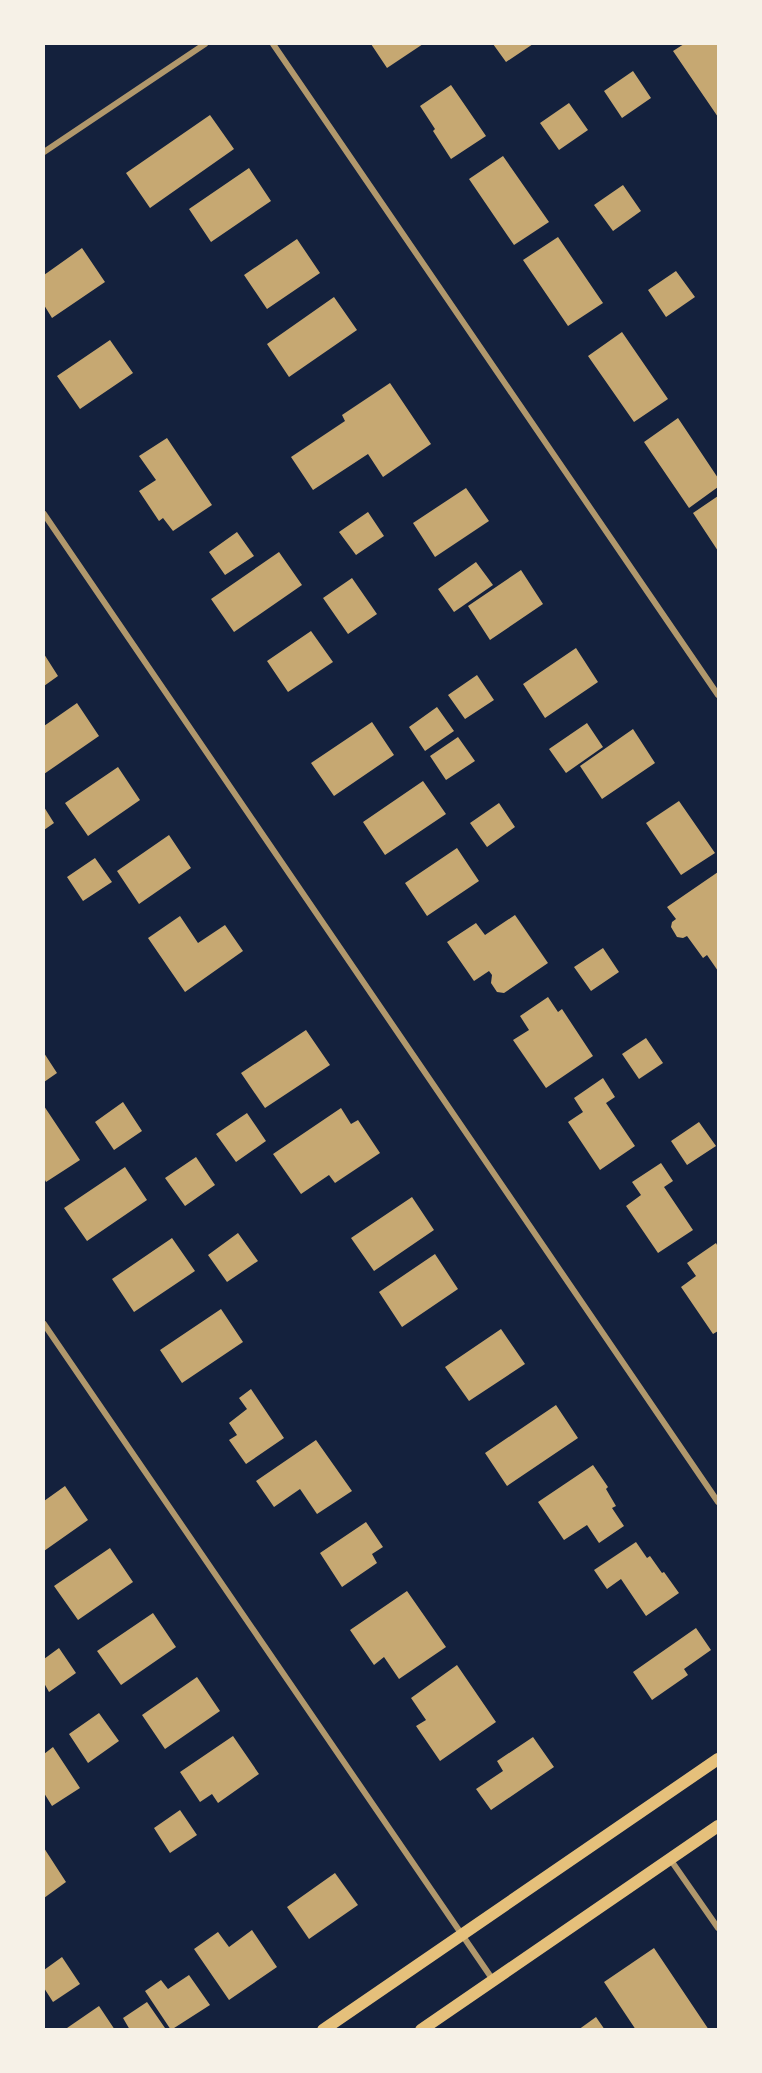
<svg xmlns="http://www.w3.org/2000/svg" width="762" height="2073" viewBox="0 0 762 2073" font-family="Manrope,sans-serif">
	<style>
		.building { fill: #c6a872 }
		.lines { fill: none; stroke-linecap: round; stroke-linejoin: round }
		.minor { stroke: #b1986c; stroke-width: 6 }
		.secondary { stroke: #e5c07b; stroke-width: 12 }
	</style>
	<rect width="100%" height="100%" fill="#14213d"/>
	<!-- building -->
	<path class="building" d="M371,44H423L387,68Z
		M493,44H533L506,62Z
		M684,44H718V117L673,51Z
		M633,71L651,98L622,118L604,91Z
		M451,85L486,136L451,159L433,131L435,129L420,106Z
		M569,103L588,130L559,150L540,123Z
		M210,115L234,149L150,208L126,173Z
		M503,156L549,222L514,245L469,179Z
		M249,168L271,201L211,242L189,209Z
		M623,185L641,211L613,231L594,205Z
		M558,237L603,303L568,326L523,260Z
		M297,239L320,273L267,309L244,275Z
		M82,248L105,282L52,318L44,305V275Z
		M676,271L695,297L666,317L648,290Z
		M334,297L357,330L289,377L267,344Z
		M622,332L668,399L634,422L588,356Z
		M110,340L133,373L80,409L57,376Z
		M390,383L431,444L383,477L368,454L313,490L291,457L345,421L342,415Z
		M678,418L718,478V487L689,508L644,442Z
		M167,438L212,505L173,531L163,518L159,521L139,491L156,480L139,456Z
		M466,488L489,521L435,557L413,523Z
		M718,496V551L693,513Z
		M368,512L384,536L356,555L339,532Z
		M237,532L254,556L225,575L209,552Z
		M279,552L302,585L234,632L211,599Z
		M476,562L493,585L454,612L438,589Z
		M521,570L543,604L490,640L468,606Z
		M352,578L377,614L348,634L323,598Z
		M311,631L333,662L288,692L267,661Z
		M576,648L598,682L545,718L523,684Z
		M44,654L58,676L44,686Z
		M477,675L494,700L465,719L448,695Z
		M77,703L99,736L44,774V726Z
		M437,707L454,731L425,751L409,727Z
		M372,722L394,755L334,796L311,763Z
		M587,723L603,747L566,773L549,749Z
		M633,729L655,763L602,799L580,766Z
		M458,737L475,761L446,780L430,756Z
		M118,767L140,800L88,836L65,803Z
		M423,781L446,814L385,855L363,822Z
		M679,801L715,853L681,875L646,823Z
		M499,803L515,827L487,847L470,823Z
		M44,807L54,823L44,830Z
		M169,835L191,868L139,904L117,871Z
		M457,848L479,881L427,916L405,883Z
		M95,858L112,882L83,901L67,877Z
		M718,872V971L707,955L703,958L687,936L683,938L677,937L671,927L672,922L676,919L667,907Z
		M515,915L548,963L504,993L497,992L491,983L492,975L489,971L474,981L447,942L476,923L485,935Z
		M180,916L198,943L225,925L243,951L185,992L148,938Z
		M603,948L619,972L591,991L574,967Z
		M548,997L558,1012L562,1009L593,1056L546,1088L513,1040L529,1030L520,1016Z
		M306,1030L330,1065L265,1108L241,1073Z
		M646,1038L663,1063L639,1079L622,1054Z
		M44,1053L57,1073L44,1082Z
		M603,1078L615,1097L606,1103L635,1146L600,1170L568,1122L583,1112L574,1098Z
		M123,1102L142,1131L114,1150L95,1122Z
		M44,1106L80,1160L46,1182L44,1178Z
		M341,1108L351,1124L358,1120L380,1153L335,1183L329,1175L301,1194L273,1154Z
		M247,1113L266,1141L236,1162L216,1134Z
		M699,1122L716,1146L687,1165L671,1141Z
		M196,1157L215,1185L185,1206L165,1178Z
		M661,1163L673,1181L664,1187L693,1230L658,1253L626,1206L641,1195L632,1182Z
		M125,1167L147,1200L87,1241L64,1208Z
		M412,1197L434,1230L374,1271L351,1238Z
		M238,1233L258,1261L227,1282L208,1255Z
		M172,1238L195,1271L134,1312L112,1279Z
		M716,1243L718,1247V1331L713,1334L681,1287L696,1276L687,1263Z
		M435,1254L458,1289L402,1327L379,1292Z
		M221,1309L243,1342L182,1383L160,1350Z
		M501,1329L525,1364L469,1401L445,1367Z
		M251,1389L284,1438L246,1464L229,1440L237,1435L229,1423L247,1409L239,1398Z
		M556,1405L578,1438L507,1486L485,1453Z
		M316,1440L352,1491L317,1514L300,1489L274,1507L256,1481Z
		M593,1465L608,1487L606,1489L616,1506L612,1508L624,1526L599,1543L587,1525L564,1540L538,1502Z
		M65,1486L88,1520L44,1551V1501Z
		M366,1522L383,1547L372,1554L377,1563L342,1587L320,1553Z
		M636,1542L647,1558L650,1556L662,1573L664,1572L679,1593L646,1616L621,1579L607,1589L594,1570Z
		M110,1548L133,1582L78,1620L54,1586Z
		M407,1591L446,1647L399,1679L384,1657L374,1665L350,1630Z
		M153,1613L176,1647L121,1685L97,1651Z
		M696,1628L711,1650L684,1669L688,1675L652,1700L633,1672Z
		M59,1648L76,1673L49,1692L44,1683V1659Z
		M457,1665L496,1722L440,1761L416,1726L426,1720L411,1698Z
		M197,1677L220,1711L165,1749L142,1715Z
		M99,1713L119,1741L88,1763L69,1734Z
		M233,1736L259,1774L218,1803L212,1794L200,1802L180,1772Z
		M533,1737L554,1767L491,1810L476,1789L503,1771L497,1761Z
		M53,1747L80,1788L52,1806L44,1793V1754Z
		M180,1810L197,1835L170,1853L154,1828Z
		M44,1848L66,1882L44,1898Z
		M335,1873L358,1905L309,1939L287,1907Z
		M252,1930L277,1967L229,2000L194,1949L218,1932L229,1947Z
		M654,1948L709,2030H636L604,1982Z
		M62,1957L80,1984L53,2002L44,1988V1970Z
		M189,1975L210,2005L171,2030L145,1991L161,1980L168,1989Z
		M147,2002L165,2028L163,2030H130L123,2018Z
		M99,2006L115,2030H69L67,2028Z
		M596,2017L605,2030H578Z"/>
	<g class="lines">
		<!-- minor -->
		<path class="minor" d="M273,44L718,695
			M44,152L205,44
			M44,514L718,1502
			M44,1324L493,1980
			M670,1859L718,1928"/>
		<!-- secondary -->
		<path class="secondary" d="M323,2030L718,1759
			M421,2030L718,1826"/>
	</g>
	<!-- border -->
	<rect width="762" height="2073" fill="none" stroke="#f6f1e7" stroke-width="90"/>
</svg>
